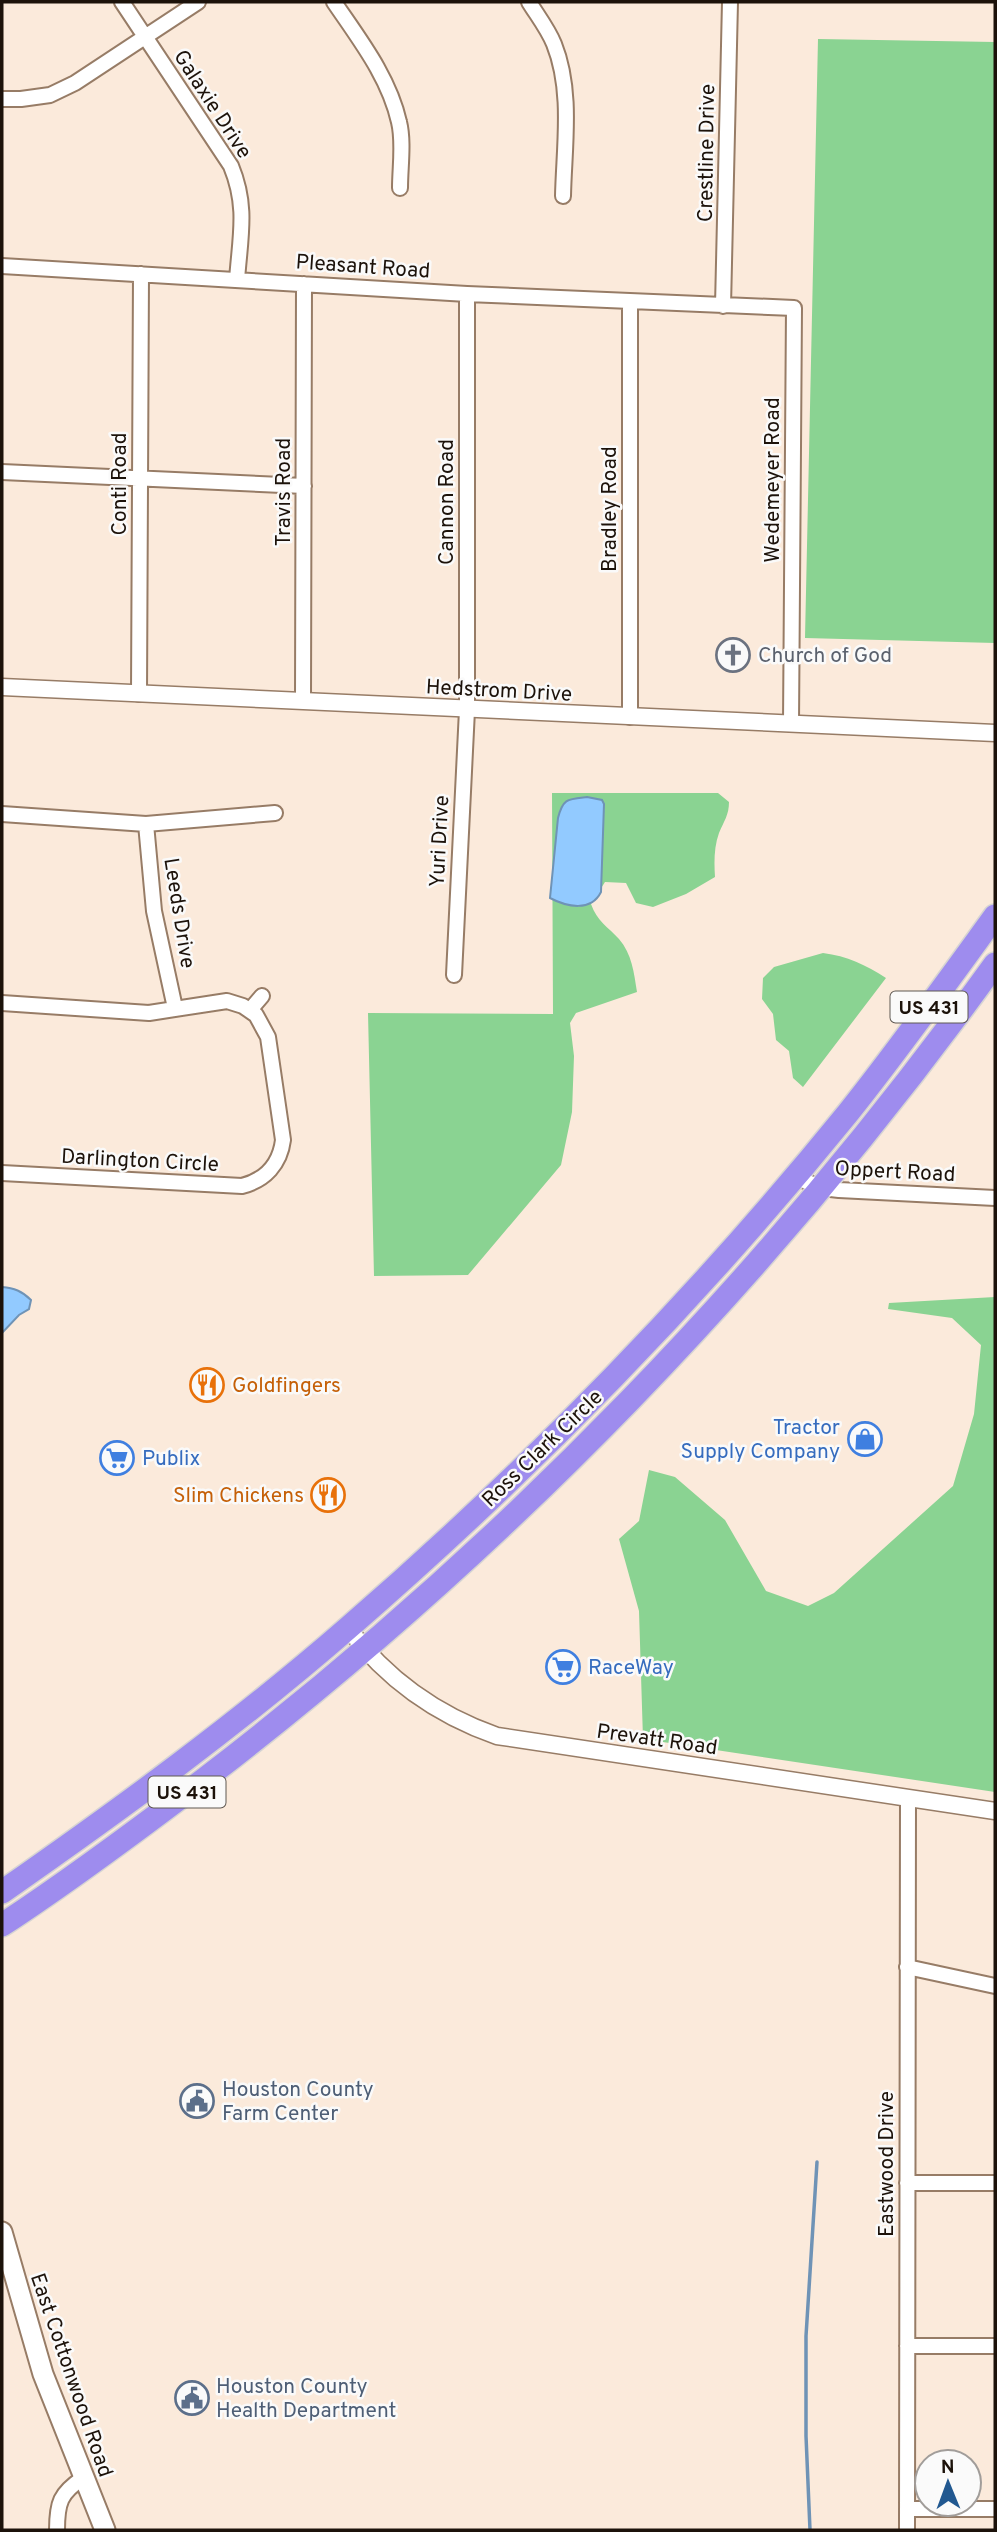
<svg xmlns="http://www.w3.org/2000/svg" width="997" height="2532" viewBox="0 0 997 2532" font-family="Overpass,sans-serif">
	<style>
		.green { fill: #8ad392 }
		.water { fill: #92caff; stroke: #6f93b6; stroke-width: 2 }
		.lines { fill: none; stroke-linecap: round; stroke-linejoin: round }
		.stream { stroke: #6f93b6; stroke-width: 3.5 }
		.minor-casing { stroke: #977c66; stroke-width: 18 }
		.tertiary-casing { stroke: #977c66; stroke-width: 19 }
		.secondary-casing { stroke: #977c66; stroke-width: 23 }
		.trunk-casing { stroke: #d6d4d3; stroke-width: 26 }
		.minor { stroke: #fff; stroke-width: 14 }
		.tertiary { stroke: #fff; stroke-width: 16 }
		.secondary { stroke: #fff; stroke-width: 19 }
		.trunk { stroke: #9e8cee; stroke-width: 23 }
		.labels { text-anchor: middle; stroke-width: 5; stroke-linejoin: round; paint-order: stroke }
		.shield { fill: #fafafa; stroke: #5f5852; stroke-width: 2 }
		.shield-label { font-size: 19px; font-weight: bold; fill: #1c120a }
		.street-label { font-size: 21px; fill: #1c120a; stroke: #fafafa }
		.worship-label { font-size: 21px; fill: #5b616d; stroke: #fafafa; text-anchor: start }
		.food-label { font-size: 21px; fill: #c56008; stroke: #fafafa; text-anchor: start }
		.shop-label { font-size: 21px; fill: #366cbe; stroke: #fafafa; text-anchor: start }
		.service-label { font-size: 21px; fill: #4e5e75; stroke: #fafafa; text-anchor: start }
	</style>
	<rect width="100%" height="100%" fill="#fbeadb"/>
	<!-- green -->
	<path class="green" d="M818,39L995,42V643L805,638Z
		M552,793H718L729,802C729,815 724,821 719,833C714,847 714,862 715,877L686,894L653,907L636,903L626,883L605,882L591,904C597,921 608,927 619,939C632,954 634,973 637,992L576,1013L570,1023L574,1056L572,1112L561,1165L468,1275L374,1276L368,1013L553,1014Z
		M823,953C847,956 866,965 886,978L803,1087L793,1078L789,1051L776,1040L773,1014L762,999L763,978L774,967Z
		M995,1297V1792L643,1739L639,1611L619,1539L639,1521L649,1470L675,1477L725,1520L766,1591L808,1606L834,1593L953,1486L974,1414L981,1345L952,1318L888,1309L889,1303Z"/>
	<!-- water -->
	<path class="water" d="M587,797L602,800L604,804L601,892C591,912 567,907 550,898L558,818C563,798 568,799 587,797Z
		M2,1287C14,1288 22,1291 31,1300L29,1309L19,1315L2,1333Z"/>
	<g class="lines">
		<!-- stream -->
		<path class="stream" d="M810,2530L806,2436V2336L817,2162"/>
		<!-- minor casing -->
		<g class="minor-casing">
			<path id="minor" d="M122,2L231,166C248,207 240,237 237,280
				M334,2C359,39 389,77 399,122C404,142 400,167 400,188
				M529,2C537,15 548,29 554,44C573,91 564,147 563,196
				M2,99H21L50,95L75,83L198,2
				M2,266L467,294L794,308L791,724
				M723,306L730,2
				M2,472L304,486
				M139,694L141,274
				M303,701L304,284
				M630,717V302
				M2,814L146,824L275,813
				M146,824L154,911L175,1008
				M454,975L467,710V294
				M2,1003L149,1013L227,1001L243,1006L256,1015L268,1037L283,1140C280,1164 265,1180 242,1186L2,1173
				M250,1010L262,996
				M795,1177L822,1188L839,1190L995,1198
				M907,1967L995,1986
				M907,2183H995
				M907,2346H995
				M907,2509H995
				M57,2530C57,2503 60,2493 83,2478
				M907,2530L908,1798"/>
		</g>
		<!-- tertiary casing -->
		<g class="tertiary-casing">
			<path id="tertiary" d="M2,687L995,733
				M348,1628C387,1680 437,1715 497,1736L995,1811"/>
		</g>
		<!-- secondary casing -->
		<g class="secondary-casing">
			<path id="secondary" d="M2,2232L43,2374L105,2530"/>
		</g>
		<!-- trunk casing -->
		<g class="trunk-casing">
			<path id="trunk" d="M2,1892C121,1809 239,1723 348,1628C529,1471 697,1299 848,1113C899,1049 947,982 995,916
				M2,1925C72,1879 139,1829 206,1778C507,1547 773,1272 995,964"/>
		</g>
		<!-- minor -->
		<use href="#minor" class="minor"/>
		<!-- tertiary -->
		<use href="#tertiary" class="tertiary"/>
		<!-- secondary -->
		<use href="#secondary" class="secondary"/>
		<!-- trunk -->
		<use href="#trunk" class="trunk"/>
	</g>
	<!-- icons -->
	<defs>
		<g id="church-ring" transform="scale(1.75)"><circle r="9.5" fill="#fafafa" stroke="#6b7280" stroke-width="1.5"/><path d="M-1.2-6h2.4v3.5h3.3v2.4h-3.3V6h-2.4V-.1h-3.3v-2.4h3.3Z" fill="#6b7280"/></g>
		<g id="restaurant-ring" transform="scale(1.75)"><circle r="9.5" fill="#fafafa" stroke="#e8710a" stroke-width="1.5"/><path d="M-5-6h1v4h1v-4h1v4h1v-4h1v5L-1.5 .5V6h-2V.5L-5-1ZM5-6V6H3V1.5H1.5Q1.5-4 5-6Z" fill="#e8710a"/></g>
		<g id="shop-ring" transform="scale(1.75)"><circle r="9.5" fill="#fafafa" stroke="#3f7fe0" stroke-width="1.5"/><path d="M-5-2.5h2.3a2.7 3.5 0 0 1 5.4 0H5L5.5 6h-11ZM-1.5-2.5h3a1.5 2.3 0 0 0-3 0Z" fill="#3f7fe0"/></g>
		<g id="supermarket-ring" transform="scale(1.75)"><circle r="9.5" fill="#fafafa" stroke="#3f7fe0" stroke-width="1.5"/><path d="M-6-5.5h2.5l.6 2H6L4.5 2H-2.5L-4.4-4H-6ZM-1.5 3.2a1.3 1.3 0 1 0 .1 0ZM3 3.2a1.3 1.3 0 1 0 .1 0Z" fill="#3f7fe0"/></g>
		<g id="civic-ring" transform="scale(1.75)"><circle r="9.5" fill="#fafafa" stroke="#5c6f8a" stroke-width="1.5"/><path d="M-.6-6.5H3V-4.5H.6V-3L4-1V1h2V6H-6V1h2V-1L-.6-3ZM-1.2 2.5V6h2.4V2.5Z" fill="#5c6f8a"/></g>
	</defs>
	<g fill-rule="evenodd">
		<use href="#church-ring" x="733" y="655"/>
		<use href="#restaurant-ring" x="207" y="1385"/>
		<use href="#shop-ring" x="865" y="1439"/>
		<use href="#supermarket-ring" x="117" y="1458"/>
		<use href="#restaurant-ring" x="328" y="1495"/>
		<use href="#supermarket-ring" x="563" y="1667"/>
		<use href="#civic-ring" x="197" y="2101"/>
		<use href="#civic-ring" x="192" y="2398"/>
	</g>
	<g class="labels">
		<!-- shield labels -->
		<g class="shield">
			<rect x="890.5" y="991.5" width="77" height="31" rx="5"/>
			<rect x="148.5" y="1776.5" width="77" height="31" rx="5"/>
		</g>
		<g class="shield-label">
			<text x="929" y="1014">US 431</text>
			<text x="187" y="1799">US 431</text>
		</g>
		<!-- street labels -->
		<g class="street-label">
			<text transform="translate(213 104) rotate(57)" y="7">Galaxie Drive</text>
			<text transform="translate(706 153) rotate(-89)" y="7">Crestline Drive</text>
			<text transform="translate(363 266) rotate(4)" y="7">Pleasant Road</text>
			<text transform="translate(772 480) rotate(-90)" y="7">Wedemeyer Road</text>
			<text transform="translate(119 484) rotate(-90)" y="7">Conti Road</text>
			<text transform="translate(283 492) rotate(-90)" y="7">Travis Road</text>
			<text transform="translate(446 502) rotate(-90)" y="7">Cannon Road</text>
			<text transform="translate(609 509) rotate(-90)" y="7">Bradley Road</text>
			<text transform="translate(499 690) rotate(3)" y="7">Hedstrom Drive</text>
			<text transform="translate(439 841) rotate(-87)" y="7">Yuri Drive</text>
			<text transform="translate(180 913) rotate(81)" y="7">Leeds Drive</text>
			<text transform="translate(140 1160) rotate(3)" y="7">Darlington Circle</text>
			<text transform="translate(895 1171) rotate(3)" y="7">Oppert Road</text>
			<text transform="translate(542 1448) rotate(-44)" y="7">Ross Clark Circle</text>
			<text transform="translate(657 1739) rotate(8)" y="7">Prevatt Road</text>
			<text transform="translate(886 2164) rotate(-90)" y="7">Eastwood Drive</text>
			<text transform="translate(72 2375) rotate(71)" y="7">East Cottonwood Road</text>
		</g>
		<!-- worship labels -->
		<g class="worship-label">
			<text x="758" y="662">Church of God</text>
		</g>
		<!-- food labels -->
		<g class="food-label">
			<text x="232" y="1392">Goldfingers</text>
			<text x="304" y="1502" text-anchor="end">Slim Chickens</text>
		</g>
		<!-- shop labels -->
		<g class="shop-label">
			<text x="840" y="1434" text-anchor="end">Tractor<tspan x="840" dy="24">Supply Company</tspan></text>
			<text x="142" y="1465">Publix</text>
			<text x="588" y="1674">RaceWay</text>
		</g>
		<!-- service labels -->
		<g class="service-label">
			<text x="222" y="2096">Houston County<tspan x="222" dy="24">Farm Center</tspan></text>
			<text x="216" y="2393">Houston County<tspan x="216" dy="24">Health Department</tspan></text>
		</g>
	</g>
	<!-- border -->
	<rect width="997" height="2532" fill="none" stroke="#1c120a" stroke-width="7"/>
	<!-- north arrow -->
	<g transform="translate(948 2483) rotate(359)"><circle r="33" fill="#fafafa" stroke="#a19d9a" stroke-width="2"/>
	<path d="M0-5L12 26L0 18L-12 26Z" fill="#215890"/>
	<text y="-10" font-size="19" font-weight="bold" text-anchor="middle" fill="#1c120a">N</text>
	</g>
</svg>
